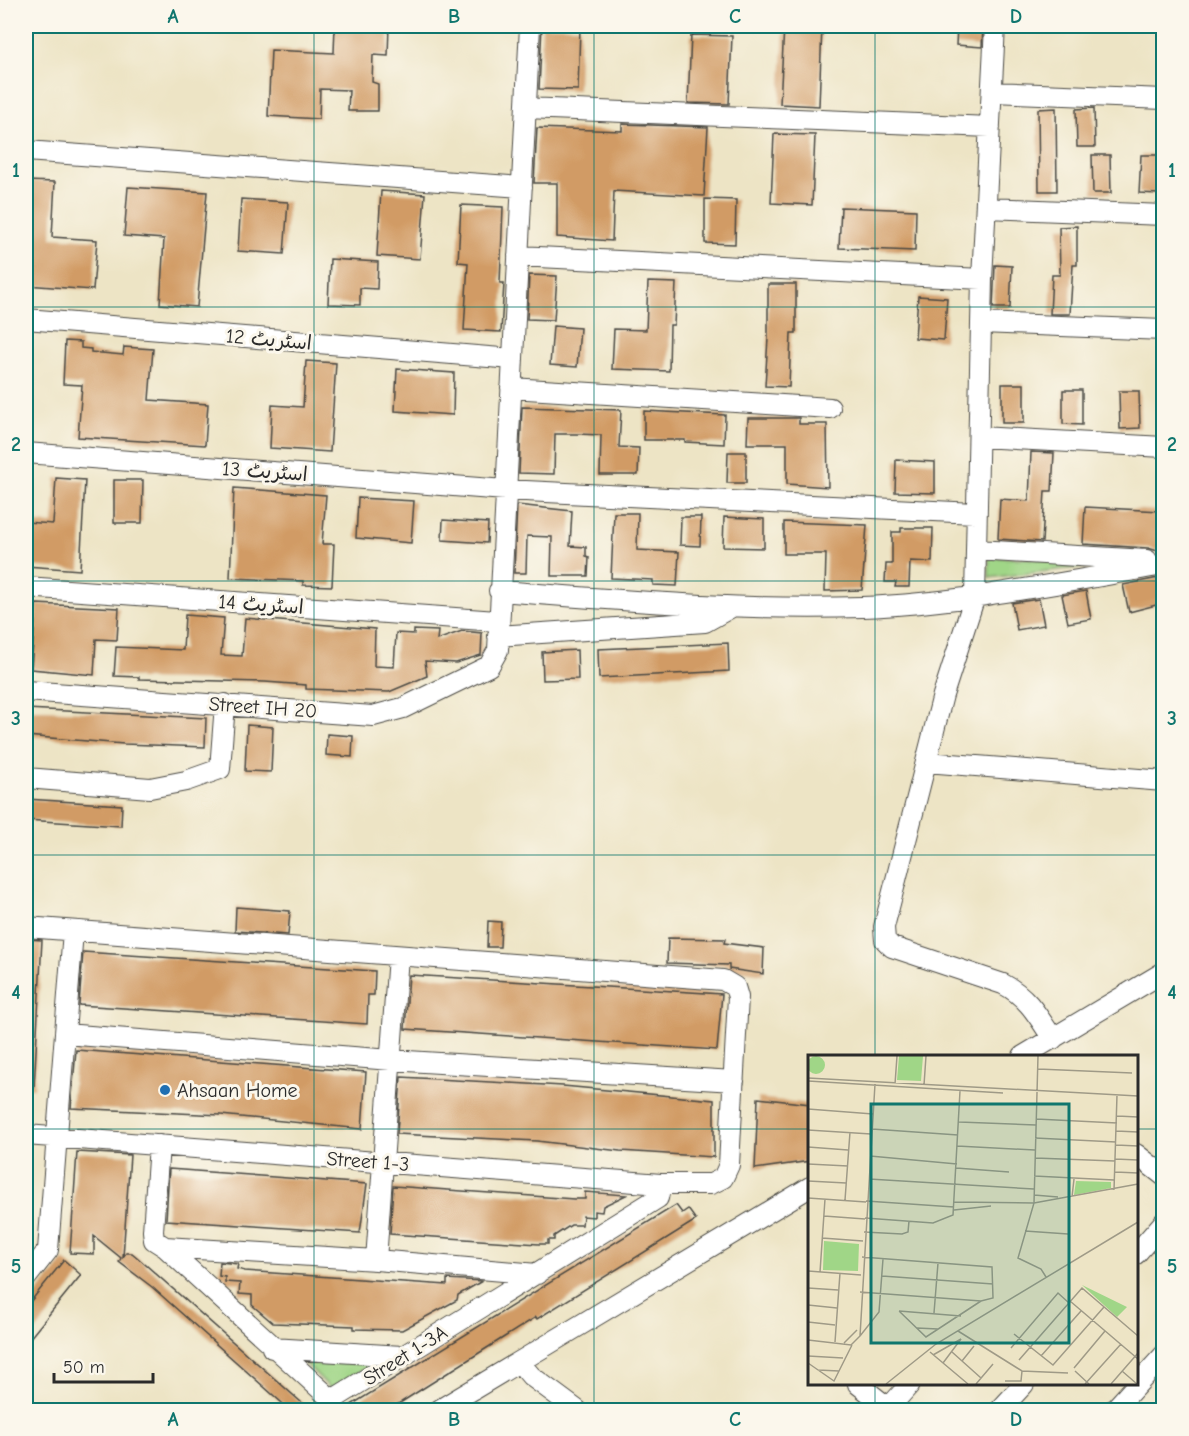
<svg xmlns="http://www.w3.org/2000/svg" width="1189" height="1436" viewBox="0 0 1189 1436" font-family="'Comic Neue','Playpen Sans Arabic',sans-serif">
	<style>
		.green { fill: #a0d687; stroke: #668059; stroke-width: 1.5 }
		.building { fill: #d19b65 }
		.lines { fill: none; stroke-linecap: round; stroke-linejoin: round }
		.minor-casing { stroke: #484742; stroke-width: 22 }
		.minor { stroke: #fff; stroke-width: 20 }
		.grid { fill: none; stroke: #0f766e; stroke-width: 1.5; stroke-opacity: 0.55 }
		.poi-dot { fill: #1f6fb2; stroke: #fbf7ec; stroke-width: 2 }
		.labels { text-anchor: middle; stroke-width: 6; stroke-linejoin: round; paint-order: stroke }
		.street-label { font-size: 20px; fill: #2b2b2b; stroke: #fbf7ec }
		.poi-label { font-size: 20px; fill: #2b2b2b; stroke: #fbf7ec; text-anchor: start }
		.inset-road { fill: none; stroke: #9f9a87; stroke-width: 1.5 }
		.view { fill: #0f766e; fill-opacity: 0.15; stroke: #0f766e; stroke-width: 3 }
		.inset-edge { fill: none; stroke: #2b2b2b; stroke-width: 3 }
		.neatline { fill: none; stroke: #0f766e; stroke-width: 2 }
		.grid-label { font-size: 20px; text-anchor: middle; font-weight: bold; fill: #0f766e }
	</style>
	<rect width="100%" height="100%" fill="#fbf7ec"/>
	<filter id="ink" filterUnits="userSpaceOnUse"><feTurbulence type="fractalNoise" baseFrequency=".0167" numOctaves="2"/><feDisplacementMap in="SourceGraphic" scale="12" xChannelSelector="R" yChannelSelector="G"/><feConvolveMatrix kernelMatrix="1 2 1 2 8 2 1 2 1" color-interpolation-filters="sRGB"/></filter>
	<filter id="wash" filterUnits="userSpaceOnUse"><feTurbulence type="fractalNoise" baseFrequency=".008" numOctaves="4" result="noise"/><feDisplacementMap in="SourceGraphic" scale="24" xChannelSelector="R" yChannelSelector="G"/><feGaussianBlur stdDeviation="1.35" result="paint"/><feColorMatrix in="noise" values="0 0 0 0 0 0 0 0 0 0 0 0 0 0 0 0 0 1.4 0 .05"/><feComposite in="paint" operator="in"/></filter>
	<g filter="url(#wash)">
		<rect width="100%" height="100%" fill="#ede4c5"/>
		<!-- green -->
		<path class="green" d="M989,557L1126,562L989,578Z
			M299,1357L375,1362L332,1390Z"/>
		<g id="blocks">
			<!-- building -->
			<path class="building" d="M335,26H389L388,56L373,55L372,82L378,84V111H348L349,90L320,89L319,119L268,116L271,50L334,53Z
				M542,26L580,27L578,90L539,89Z
				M784,26H822L819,106L780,104Z
				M957,26H983L982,47L956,45Z
				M691,35L732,36L729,104L688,103Z
				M1056,108L1057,191H1039L1038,109Z
				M1094,108L1095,147H1077L1076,109Z
				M622,124L708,127L704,196L614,191L612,241L557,237V183H534L537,128L622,131Z
				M774,134L815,135L812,205L771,203Z
				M1092,155H1110L1111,193H1093Z
				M1141,155H1161L1159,194L1139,193Z
				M26,181L55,182L52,237L97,240L93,290L26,285Z
				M128,187L207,192L197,307L160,304L164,239L124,236Z
				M381,191L425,194L420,259L377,256Z
				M241,199L288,202L284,254L238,251Z
				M705,199L736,200L735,244L705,243Z
				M461,205L503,207L500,283H504L501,332L464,330L468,263L458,262Z
				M841,207L916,210L915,251L839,248Z
				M1077,226V265H1073L1070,314H1050L1052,275H1060L1059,227Z
				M330,259L378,262L377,289L360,288V305L328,304Z
				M995,265L1012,266L1010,308H993Z
				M529,275L557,276L554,320L527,319Z
				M648,282L676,283L674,325H670L669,371L612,369L614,329L646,330Z
				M768,284H796V333H791L789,387L765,386L768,338Z
				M918,296L947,298L944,340L915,338Z
				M553,326L580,328L577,367L550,365Z
				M65,341L81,342V348L91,349V352L123,355L124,347L153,349L149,400L208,404L205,445L78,437L82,385L63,384Z
				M306,361L336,363L330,452L270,448L272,405L303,407Z
				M397,369L454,373L453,415L395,411Z
				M1002,384H1024V423H1002Z
				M1063,390H1082V425L1063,424Z
				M1119,391H1139L1140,428L1120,429Z
				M522,407L621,410L619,447L639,448L638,475H600L601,435L577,434H555L554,474L519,473Z
				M644,411L725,415L724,444L685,442V440H644Z
				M748,418H799V424H827L828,487L787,484V444H747Z
				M728,452H746V483H727Z
				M1031,452L1054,453L1052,491H1045L1042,542L998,539L1000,499L1029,501Z
				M896,460L935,462V493L895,492Z
				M56,478L85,480L80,570L26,566V522L53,524Z
				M114,480H143L142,523H114Z
				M234,488L326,495L322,544H334L332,586L303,585V581L230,578Z
				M358,498L414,501L411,543L356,538Z
				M517,505L572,511L570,546L586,547V556L589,557L588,576H551L552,537L527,536L526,573H514Z
				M1085,507L1161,511V552L1148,548L1083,544Z
				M614,513H638L637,550L679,552L677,586L653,585V580L611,578Z
				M681,517H701L700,546L680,545Z
				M724,517L764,519V548L723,547Z
				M443,520L488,523L487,543L442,540Z
				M784,522L867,525L862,590L825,591L826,554H784Z
				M901,528H933L932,562L910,561L909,587H895L896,582H885L886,564H892V532H901Z
				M1164,577V603L1129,612L1123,585Z
				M1086,591L1091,619L1068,623L1062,595Z
				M1039,599L1044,625L1017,630L1012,603Z
				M36,604L119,608L117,640L96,639L94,675L31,669Z
				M185,615L224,618L221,655L242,656L245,618L375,629L374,666L394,667L396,633L414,634V630L438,631L437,640L462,631L482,633L481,655L456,663L425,661L427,676L389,692L306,689V685L265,682L139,679V677L114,676L116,647L183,650Z
				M728,643L729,671L599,678L598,649Z
				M577,650L578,679L543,680L542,652Z
				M26,709L206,718L205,747L124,744L26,736Z
				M247,725L273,727L271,772L245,771Z
				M327,734L353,736L352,757L326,755Z
				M26,799L122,805L121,826L26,820Z
				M236,907L290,911L288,935L235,931Z
				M488,921L501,922L500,947H487Z
				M668,938L725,939L724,943L764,948L763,974L729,969V965L667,963Z
				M26,939L42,940L34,1088H26Z
				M83,952L375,971L374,995H368L367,1024L79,1005Z
				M409,975L722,994L717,1050L405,1029Z
				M76,1050L366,1072L362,1129L221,1115L71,1108Z
				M401,1077L563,1086L714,1100V1157L620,1151L537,1141L397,1134Z
				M758,1098L810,1104V1161L755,1169Z
				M77,1152L130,1155L123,1257L126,1253H132L138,1258L310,1410H290L152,1287L119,1262L121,1258L94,1236V1254L70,1253Z
				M169,1169L367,1184L360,1233L166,1220Z
				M393,1186L574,1199H585V1192L626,1195L603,1206L602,1212L594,1211V1217L583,1216L582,1225H571L554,1236V1240H548V1244H539L390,1234Z
				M676,1205L682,1213L688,1209L696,1220L537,1319L536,1317L392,1408L390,1406L384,1410H343Z
				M64,1260L81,1275L26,1343V1307Z
				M220,1262L238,1264L237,1269L245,1271L418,1283L447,1285V1279L482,1281L458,1295L457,1300L402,1330L354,1329V1326L273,1323L252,1305V1295L239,1294L240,1283L225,1282V1277L219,1276Z"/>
		</g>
	</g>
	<g filter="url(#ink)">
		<use href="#blocks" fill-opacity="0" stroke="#484742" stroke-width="1.5"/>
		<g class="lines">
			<!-- minor casing -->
			<g class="minor-casing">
				<path id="minor" d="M995,26L982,279L975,596L943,695L884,927L885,940L892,947L1003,984C1027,996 1038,1016 1053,1039
					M992,92L1164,99
					M526,108L990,127
					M26,151L522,187
					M987,208L1164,215
					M518,256L982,279
					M26,319L513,359
					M981,323L1164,330
					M511,388L830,408
					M979,437L1164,447
					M26,453L505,490L975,513
					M976,550L1147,560
					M26,587L497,621
					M499,591C620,600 741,611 862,607C963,603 1064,582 1164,565
					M498,636L705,622L730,608
					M26,691L373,716L403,708L489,666L498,650L530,26
					M926,762L1164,781
					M26,778L150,788L186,781L220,769L225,704
					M26,927L723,980L735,987L738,997L729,1165L723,1178L711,1184H661L26,1135
					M65,1034L391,1060L734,1081
					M1023,1056L1164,972
					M159,1145L153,1231L154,1240L165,1247L376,1260L537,1274
					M1136,1154L1164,1176
					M165,1247L332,1400L658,1198L661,1184
					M1136,1254L1164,1222
					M376,1260L398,956
					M26,1278L48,1250L73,931
					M272,1348L402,1356
					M520,1363L531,1376L577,1410
					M858,1384L891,1410
					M439,1410L810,1187
					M887,1410L910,1384
					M1000,1410L1024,1384
					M1114,1410L1164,1355"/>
			</g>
			<!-- minor -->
			<use href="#minor" class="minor"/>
		</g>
	</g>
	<!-- grid -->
	<path class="grid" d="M314,26V1410M594,26V1410M875,26V1056M26,307H1164M26,581H1164M26,855H1164M26,1129H810M1136,1129H1164M875,1384V1410"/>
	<!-- markers -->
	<circle class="poi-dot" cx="165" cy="1090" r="6"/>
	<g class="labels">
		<!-- street labels -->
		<g class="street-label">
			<text transform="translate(269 339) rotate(5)" y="7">اسٹریٹ 12</text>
			<text transform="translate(265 471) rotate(4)" y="7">اسٹریٹ 13</text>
			<text transform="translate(261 604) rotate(4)" y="7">اسٹریٹ 14</text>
			<text transform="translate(263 707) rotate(4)" y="7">Street IH 20</text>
			<text transform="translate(368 1161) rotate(4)" y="7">Street 1-3</text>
			<text transform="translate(405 1355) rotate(-32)" y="7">Street 1-3A</text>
		</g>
		<!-- poi labels -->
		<g class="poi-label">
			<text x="177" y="1097">Ahsaan Home</text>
		</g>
	</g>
	<!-- overview -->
	<g transform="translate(808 1055)">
		<rect width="330" height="330" fill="#ede4c5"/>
		<path d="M-1 10a9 9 0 1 1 18 0a9 9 0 1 1-18 0ZM91,1H115L113,26L89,25ZM268,126L303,127V133L266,140ZM16,186L51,189L50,216L15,215ZM274,230L319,252L309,262Z" fill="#a0d687"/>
		<path class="inset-road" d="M230,1L226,148L210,203L233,214L238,222M230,14L324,18M0,23L330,41M0,26L195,38M87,29L89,1M116,30L118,1M0,54L65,59M309,61L330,62M228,64L309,68M151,67L228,70M64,74L150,80M0,75L63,79M308,76L330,77M227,83L308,87M308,90L330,91M149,91L227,95M0,92L40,95M62,101L149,109M227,103L307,106M307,104L330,105M0,109L40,111M148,113L201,117M307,117L330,118M226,121L306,125M61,124L226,134M0,126L38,128M306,135L309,40M226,140L250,142M264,142L266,124M0,143L58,147M37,145L42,77M58,146L146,152M146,147L226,148L330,129M146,155L183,151M16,161L57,164M57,163L125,168L145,160L152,36M217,176L260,179M56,177L94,179L100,177L101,166M14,183L55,186M0,216L53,220M12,217L17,144M74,221L185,229M0,233L30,235M52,237L173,246L185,243L184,212L54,202M262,246L330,304M0,250L29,253M91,256L118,282L173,246M91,256L153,261M126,258L130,208M0,267L27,270M109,273L130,274M150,276L214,316L260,318M206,279L245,310L296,252M52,281L71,257L75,204M0,285L43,290L52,281L67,29M27,287L32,218M36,288L49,275M203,293L250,238L261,248M122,297L160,329M144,297L173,323M125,300L153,284L135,308M0,301L35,303M233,301L273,256M211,305L274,233L330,281M154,306L166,291M0,308L26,326L44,290M266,313L297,276M10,315L31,316M267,316L281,329M314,316L329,329M197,326H213L214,316M78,329L128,289L330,167M168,329L185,309M277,329L313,289M303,329L330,298"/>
		<path class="view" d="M63,49H261V288H63Z"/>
		<rect width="330" height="330" class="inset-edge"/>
	</g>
	<!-- margin -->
	<rect width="1189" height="1436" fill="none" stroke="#fbf7ec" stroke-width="66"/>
	<!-- scale -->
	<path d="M54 1373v9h99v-9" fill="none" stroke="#2b2b2b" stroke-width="3"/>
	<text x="63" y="1373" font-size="18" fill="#2b2b2b" stroke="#fbf7ec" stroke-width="4.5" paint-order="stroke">50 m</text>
	<rect x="33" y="33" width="1123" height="1370" class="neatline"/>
	<g class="grid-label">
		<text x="173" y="23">A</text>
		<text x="454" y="23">B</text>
		<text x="735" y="23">C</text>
		<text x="1016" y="23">D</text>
		<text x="16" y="177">1</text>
		<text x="1172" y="177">1</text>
		<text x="16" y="451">2</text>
		<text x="1172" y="451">2</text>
		<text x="16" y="725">3</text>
		<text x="1172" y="725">3</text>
		<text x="16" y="999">4</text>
		<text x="1172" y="999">4</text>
		<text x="16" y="1273">5</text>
		<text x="1172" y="1273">5</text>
		<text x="173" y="1426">A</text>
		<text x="454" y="1426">B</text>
		<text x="735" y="1426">C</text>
		<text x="1016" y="1426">D</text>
	</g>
</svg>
